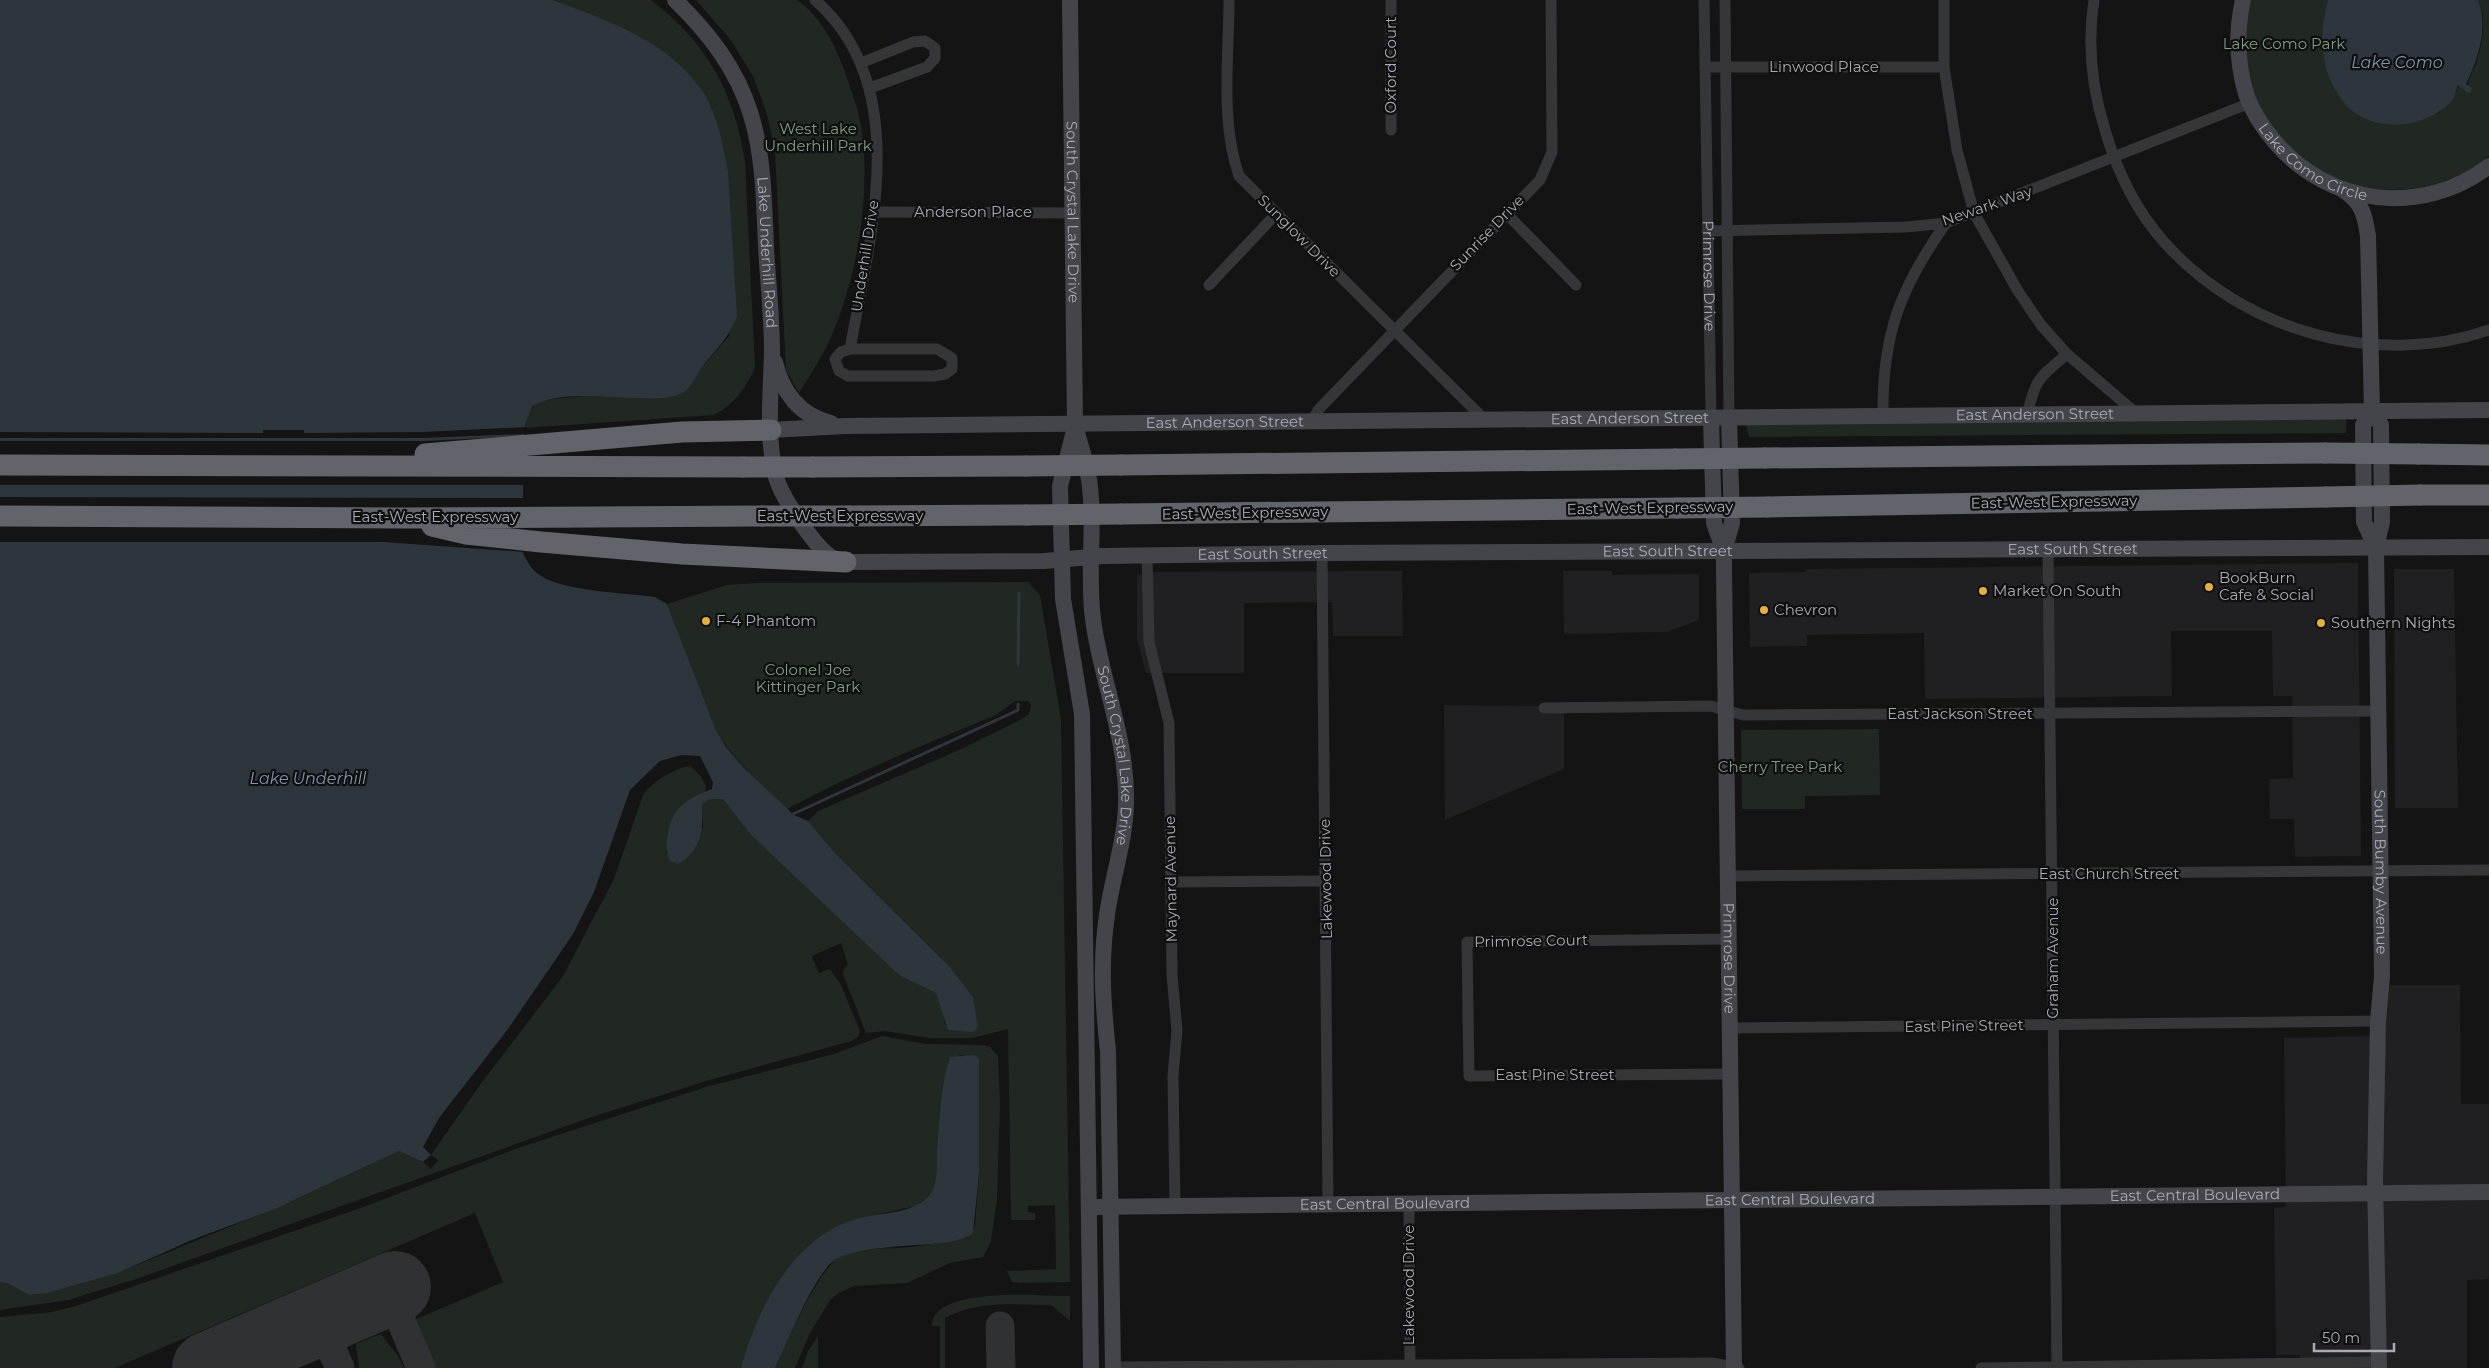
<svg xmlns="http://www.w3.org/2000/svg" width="2489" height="1368" viewBox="0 0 2489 1368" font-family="Montserrat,sans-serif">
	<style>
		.built { fill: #202022 }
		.green { fill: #202821 }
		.water { fill: #2e363d }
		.pier { fill: #141415 }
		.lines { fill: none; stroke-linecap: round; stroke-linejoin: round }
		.stream { stroke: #2e363d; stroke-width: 3 }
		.taxiway { stroke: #303134; stroke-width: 29 }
		.runway { stroke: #303134; stroke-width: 72 }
		.street { stroke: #35363a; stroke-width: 11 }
		.secondary { stroke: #43454a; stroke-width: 16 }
		.highway { stroke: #62646b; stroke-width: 21 }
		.highway-bridge { stroke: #62646b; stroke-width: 21 }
		.poi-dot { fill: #e4b13d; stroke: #0f0f10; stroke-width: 2 }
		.labels { text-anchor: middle; stroke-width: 4.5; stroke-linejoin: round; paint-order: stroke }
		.park-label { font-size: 15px; fill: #7f9f82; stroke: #0f0f10 }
		.street-label { font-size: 15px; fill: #a7abb5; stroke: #0f0f10 }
		.poi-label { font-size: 15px; fill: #a7abb5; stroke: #0f0f10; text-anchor: start }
		.water-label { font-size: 16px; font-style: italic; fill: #8097ae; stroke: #0f0f10 }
	</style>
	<rect width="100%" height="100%" fill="#141415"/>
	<!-- built -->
	<path class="built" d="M2358,563L2361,856L2295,857L2294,819H2270L2269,779L2293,778L2292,696H2273L2272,631H2171L2172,696L1925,699L1924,633L1807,635V646L1750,647L1749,573L1805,572L1806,569Z
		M2394,569H2454L2458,808H2395Z
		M1402,571L1403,636H1333L1332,602L1244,603V673H1146L1137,639V575L1157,572Z
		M1563,571H1612V575L1699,574V620L1667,632L1564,634Z
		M1444,705L1564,706V769L1445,820Z
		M2378,985H2460L2461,1104H2489V1279L2467,1280V1368H2300V1355H2276L2274,1208L2286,1207L2284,1038L2378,1036Z"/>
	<!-- green -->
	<path class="green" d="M553,0H651C708,44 734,92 745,162L755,367C746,388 735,404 714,415L524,428L532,406L543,400L690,386L703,366L729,336L684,70C644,33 604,19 553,0Z
		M696,0H797C821,16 837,48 846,75C852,94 860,113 862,133C870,196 858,271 834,330C825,352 812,372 799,393L786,370L775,151L767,114L753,76L730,39Z
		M2251,0H2329L2324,17L2428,118L2452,101L2459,85L2468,93C2466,81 2472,74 2476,63C2483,43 2487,19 2478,0H2489V156C2423,210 2325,197 2274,130C2261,113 2250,90 2247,68C2244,45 2246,22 2251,0Z
		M2346,417V433L1749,437L1746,424Z
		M1028,582L1040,595L1061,719L1070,1282L1019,1283L1012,1282L1007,1271L1056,1269L1055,1205L1028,1206V1212L1035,1213V1220H1011L1008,1029L972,1038H930L884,1031L866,1033L843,974L844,968L848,965L841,943L812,956L819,973L830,969L841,985L860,1031L858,1037L851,1041L706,1081L592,1117L136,1279L68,1300L0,1310V1282L9,1284L29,1295L48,1293L118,1273L295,1200L399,1151L423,1162L431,1169L438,1160L431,1155L480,1085L563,976L614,879L643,795C652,782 674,768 690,766L700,775L706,786L705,792L674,816L666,854L703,828L702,805L710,799H723L750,834L936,992L944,1012L945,1025L974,1009L973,997L950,967L834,852L808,821L818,811L959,750L1020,720L1029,714L1031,705L1028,701H1015L996,715C926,744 854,773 787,809C761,784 734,761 716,730L667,604L727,585L756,583Z
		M1879,729L1880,795L1805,796V809H1742L1741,730Z
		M882,1036L926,1044L983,1045L990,1047L998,1056L1000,1102L997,1199L991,1241L983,1257L950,1263L907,1283L854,1286L839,1293L830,1300L810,1333L795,1368H775C787,1343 819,1265 843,1255C860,1248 881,1249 899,1248C922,1246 945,1242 967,1238L975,1227L979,1173V1059L960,1055L947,1067L943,1087L936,1180L932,1191L926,1199L916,1206L856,1219L768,1299L746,1351L741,1368H435L414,1320L503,1282L475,1213L115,1368H0V1317L52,1312L76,1306L358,1209L518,1148L706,1087L834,1054Z
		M1070,1296V1321L1051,1305C1014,1305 978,1300 945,1318V1368H940V1326H932C933,1285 1042,1296 1070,1296Z
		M381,1334L398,1356L404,1368H359L356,1344Z
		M818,1336V1368H802L808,1351Z"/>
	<!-- water -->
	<path class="water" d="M0,0H553C607,20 666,40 701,89C717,112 723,145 728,172L737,317C729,336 718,348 705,363C697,373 693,387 682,393C670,399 653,399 640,398C608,398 560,390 532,406L524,428L522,551C527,561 531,570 541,576C564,591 626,593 655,597L667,604L716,730L726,747L743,767L794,815L808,821L834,852L950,967L973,997L978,1028L973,1032L948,1030L936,993L899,975L750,834L723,799H710L702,805C703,830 702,850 678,864L670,861C663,848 668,821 678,809C686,800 700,793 712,789L713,782L700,756L681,755L660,761L630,790L594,892L573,934L508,1029L439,1118L423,1147L431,1155L423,1162L399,1151L275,1209L194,1239L118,1273L48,1293L29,1295L9,1284L0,1282Z
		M2328,0H2478C2489,27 2478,59 2466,84L2472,88L2471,92L2468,93L2458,85C2456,90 2455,95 2453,100C2449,105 2441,110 2435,114C2405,132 2359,128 2339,96C2320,69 2319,31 2328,0Z
		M975,1055L979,1059V1173L973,1233C966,1239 958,1240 949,1242C918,1247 846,1244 828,1266C808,1290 789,1339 775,1368H741C757,1309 793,1237 856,1219C879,1212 915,1215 930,1194C939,1181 936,1165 937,1150C940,1119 940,1086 950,1057Z"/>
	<!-- pier -->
	<path class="pier" d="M527,427L526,434L422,438H0V432L263,433V430H304V433L422,432Z
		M526,436V485H0V441H423Z
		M0,497L526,498L525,552L383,542H0Z"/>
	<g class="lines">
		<!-- stream -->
		<path class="stream" d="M1018,664L1019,593
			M791,815L1018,710V704"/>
		<!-- taxiway -->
		<path class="taxiway" d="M388,1290L421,1368
			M1000,1326L1001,1368
			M293,1331C325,1333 328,1340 340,1368"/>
		<!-- runway -->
		<path class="runway" d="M208,1368L395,1287"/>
		<!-- street -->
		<g class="street">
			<path d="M815,0C914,86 870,238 850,349"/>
			<path d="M1229,0C1229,58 1220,121 1239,176L1485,420"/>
			<path d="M1391,0V130"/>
			<path id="s1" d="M1704,0L1711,418"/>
			<path d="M1725,0L1729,418"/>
			<path d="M1944,0V67L1957,150L1974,213L2018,291L2041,325L2067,354L2137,414"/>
			<path d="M2094,0C2087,44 2092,88 2105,130C2117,171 2136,211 2165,243C2244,331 2377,369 2489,330"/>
			<path d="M861,63L913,42L925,41L935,48V58L927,67L870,88"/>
			<path d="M1705,67H1944"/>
			<path d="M875,212L1071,213"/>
			<path d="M1507,214L1576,285"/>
			<path d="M1707,231L1906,227L1946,223L2250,103"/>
			<path d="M1209,285L1276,214"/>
			<path d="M850,349H937L952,358V369L945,374L934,376H848L839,371L835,359L841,352Z"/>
			<path d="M2027,415C2036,378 2038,379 2067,354"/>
			<path d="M1883,416C1882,335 1900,288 1946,223"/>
			<path d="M1312,421L1319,409L1540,180L1552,152L1551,0"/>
			<path d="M2048,548L2057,1368"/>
			<path d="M1322,553L1328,1205"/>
			<path d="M1147,555L1149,642L1169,723L1172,975L1177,1030L1173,1076L1175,1205"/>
			<path d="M1544,708L1711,706L1743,715L2377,711"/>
			<path d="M1729,876L2489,870"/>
			<path d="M1172,882L1326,881"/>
			<path d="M1729,939L1467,942L1469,1076L1730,1074"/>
			<path d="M1730,1028L2378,1021"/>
			<path d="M1409,1203L1410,1368"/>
			<path d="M1113,1367L1712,1363L1739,1368"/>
			<path d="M1981,1368L2379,1362"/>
		</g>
		<!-- secondary -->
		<g class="secondary">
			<path id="s2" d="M675,0C709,33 737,69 751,115C764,158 764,203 766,247C768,282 772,317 772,352C771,393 766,437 776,477C781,496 814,546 831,557C836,559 841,561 846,562L1044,561L1103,556L1322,553L2489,547"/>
			<path id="s3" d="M1070,0L1075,425C1080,445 1088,466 1090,487C1095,531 1087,575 1093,619C1101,681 1128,740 1126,804C1125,842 1112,878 1107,915C1100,961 1103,1005 1108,1051L1113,1368"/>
			<path id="s4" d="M2243,0C2236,31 2237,63 2246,94C2252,111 2263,128 2275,142C2329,206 2422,217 2489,166"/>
			<path id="s5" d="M2343,190C2362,202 2365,215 2368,236L2372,411L2381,425L2382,522L2376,548L2382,976L2378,1021L2375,1181L2379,1368"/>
			<path d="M775,362C782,392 800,416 831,423"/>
			<path d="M2372,411L2363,425L2364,522L2376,548"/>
			<path id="s6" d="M1711,418L1714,523L1724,551V570L1734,1368"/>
			<path d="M1075,427L1060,486L1063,599L1082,714L1091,1368"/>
			<path id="s7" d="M771,430L845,426L2489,410"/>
			<path d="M1724,551L1732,523L1729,418"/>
			<path id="s8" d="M1090,1207L2489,1192"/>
		</g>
		<!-- highway -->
		<path class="highway" d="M425,454L682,432L771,430
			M2419,454L2489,455
			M1765,458L2325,453
			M0,465L743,467
			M1121,465L1675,459
			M813,467L1026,466
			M2420,495H2489
			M1768,507L2326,497
			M1121,514L1677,508
			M0,516L402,518L762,516
			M849,516L1027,515
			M432,526L466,534L541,542L682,554L846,562"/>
		<!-- highway-bridge -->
		<path class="highway-bridge" d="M2325,453L2419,454
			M1675,459L1765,458
			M1026,466L1121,465
			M743,467H813
			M2326,497L2420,495
			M1677,508L1768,507
			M1027,515L1121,514
			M762,516H849"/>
	</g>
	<!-- markers -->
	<g class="poi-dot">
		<circle cx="2209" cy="587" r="5"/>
		<circle cx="1983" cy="591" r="5"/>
		<circle cx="1764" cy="610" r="5"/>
		<circle cx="706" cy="621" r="5"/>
		<circle cx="2321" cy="623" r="5"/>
	</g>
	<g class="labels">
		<!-- park labels -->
		<g class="park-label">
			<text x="2284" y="49">Lake Como Park</text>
			<text x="818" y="134">West Lake<tspan x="818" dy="17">Underhill Park</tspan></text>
			<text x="808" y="675">Colonel Joe<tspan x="808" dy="17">Kittinger Park</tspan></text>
			<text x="1780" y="772">Cherry Tree Park</text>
		</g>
		<!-- street labels -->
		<g class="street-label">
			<text transform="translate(1391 65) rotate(-90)" y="5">Oxford Court</text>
			<text x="1824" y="72">Linwood Place</text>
			<text dy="5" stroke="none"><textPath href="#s4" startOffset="195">Lake Como Circle</textPath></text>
			<text transform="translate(1987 206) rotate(-19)" y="5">Newark Way</text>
			<text x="973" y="217">Anderson Place</text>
			<text dy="5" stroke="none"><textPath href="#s3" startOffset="212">South Crystal Lake Drive</textPath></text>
			<text transform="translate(1487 233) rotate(-46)" y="5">Sunrise Drive</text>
			<text transform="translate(1299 236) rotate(45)" y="5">Sunglow Drive</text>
			<text dy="5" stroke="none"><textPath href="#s2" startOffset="278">Lake Underhill Road</textPath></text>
			<text transform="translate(865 256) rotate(-81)" y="5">Underhill Drive</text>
			<text dy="5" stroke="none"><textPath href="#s1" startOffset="276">Primrose Drive</textPath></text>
			<text dy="5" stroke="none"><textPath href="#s7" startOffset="1264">East Anderson Street</textPath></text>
			<text dy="5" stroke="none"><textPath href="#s7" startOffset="859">East Anderson Street</textPath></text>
			<text dy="5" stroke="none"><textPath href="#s7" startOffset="454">East Anderson Street</textPath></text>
			<text transform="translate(2054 502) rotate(-1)" y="5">East-West Expressway</text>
			<text transform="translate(1650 508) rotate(-1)" y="5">East-West Expressway</text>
			<text transform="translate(1245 513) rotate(-1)" y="5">East-West Expressway</text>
			<text x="840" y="521">East-West Expressway</text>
			<text x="435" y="522">East-West Expressway</text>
			<text dy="5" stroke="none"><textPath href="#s2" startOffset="1844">East South Street</textPath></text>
			<text dy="5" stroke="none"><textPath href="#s2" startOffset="1439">East South Street</textPath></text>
			<text dy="5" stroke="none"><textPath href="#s2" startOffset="1034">East South Street</textPath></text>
			<text x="1960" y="719">East Jackson Street</text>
			<text dy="5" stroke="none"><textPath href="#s3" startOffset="760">South Crystal Lake Drive</textPath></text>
			<text dy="5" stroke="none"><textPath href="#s5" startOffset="694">South Bumby Avenue</textPath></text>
			<text x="2109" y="879">East Church Street</text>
			<text transform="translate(1171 879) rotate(-91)" y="5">Maynard Avenue</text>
			<text transform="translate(1326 879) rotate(-91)" y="5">Lakewood Drive</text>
			<text transform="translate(1531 941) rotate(-1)" y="5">Primrose Court</text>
			<text transform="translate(2053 958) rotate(-90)" y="5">Graham Avenue</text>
			<text dy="5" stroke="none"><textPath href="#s6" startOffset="542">Primrose Drive</textPath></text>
			<text transform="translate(1964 1026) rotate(-1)" y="5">East Pine Street</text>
			<text x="1555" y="1080">East Pine Street</text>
			<text dy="5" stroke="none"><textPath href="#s8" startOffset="1105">East Central Boulevard</textPath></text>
			<text dy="5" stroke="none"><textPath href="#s8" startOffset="700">East Central Boulevard</textPath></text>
			<text dy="5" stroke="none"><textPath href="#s8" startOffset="295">East Central Boulevard</textPath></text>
			<text transform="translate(1409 1285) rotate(-90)" y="5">Lakewood Drive</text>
		</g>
		<!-- poi labels -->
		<g class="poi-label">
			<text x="2219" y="583">BookBurn<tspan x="2219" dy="17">Cafe &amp; Social</tspan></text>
			<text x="1993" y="596">Market On South</text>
			<text x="1774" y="615">Chevron</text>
			<text x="716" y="626">F-4 Phantom</text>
			<text x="2331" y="628">Southern Nights</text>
		</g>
		<!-- water labels -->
		<g class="water-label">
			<text x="2397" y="68">Lake Como</text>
			<text x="308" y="784">Lake Underhill</text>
		</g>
	</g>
	<!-- scale -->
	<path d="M2314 1343v8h80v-8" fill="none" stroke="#a7abb5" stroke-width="2.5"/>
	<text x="2322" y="1343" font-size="15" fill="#a7abb5" stroke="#0f0f10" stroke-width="4" paint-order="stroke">50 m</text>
</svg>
